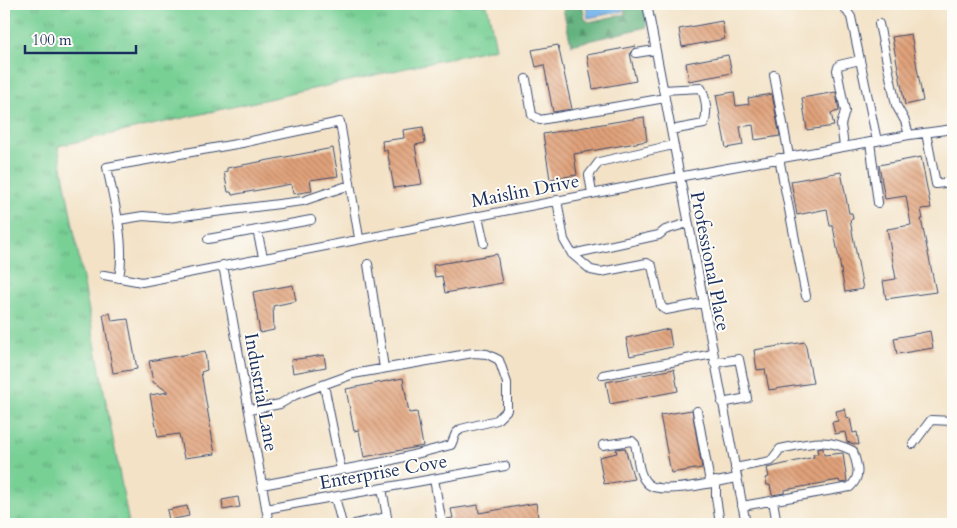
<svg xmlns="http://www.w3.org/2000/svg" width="957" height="528" viewBox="0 0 957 528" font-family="Cardo,serif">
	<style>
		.grass { fill: url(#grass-tufts); stroke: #4a807a }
		.forest { fill: url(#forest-firs); stroke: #3e706e }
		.water { fill: #76b5ea; stroke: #4872a4 }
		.building { fill: url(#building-back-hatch) }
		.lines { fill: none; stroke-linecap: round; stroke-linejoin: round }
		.minor-casing { stroke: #3b4a6e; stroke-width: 10 }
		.minor { stroke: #fff; stroke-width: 8 }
		.labels { text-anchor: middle; stroke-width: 4; stroke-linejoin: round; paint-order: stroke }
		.street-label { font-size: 19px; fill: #1b2f5e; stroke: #fdfcf7 }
	</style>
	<defs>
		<pattern id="grass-tufts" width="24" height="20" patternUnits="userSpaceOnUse" patternTransform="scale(1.25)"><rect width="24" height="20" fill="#78d095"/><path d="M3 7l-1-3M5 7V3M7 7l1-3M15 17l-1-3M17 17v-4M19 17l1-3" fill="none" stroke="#62a97d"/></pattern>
		<pattern id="forest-firs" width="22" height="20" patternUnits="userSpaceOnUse" patternTransform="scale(1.25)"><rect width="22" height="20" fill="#62b27e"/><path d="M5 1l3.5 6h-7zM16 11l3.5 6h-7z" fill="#50916a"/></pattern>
		<pattern id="building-back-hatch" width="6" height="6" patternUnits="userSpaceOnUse" patternTransform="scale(1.25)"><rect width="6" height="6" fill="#e1a27a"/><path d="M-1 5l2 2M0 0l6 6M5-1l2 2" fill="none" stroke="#b68467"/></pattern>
	</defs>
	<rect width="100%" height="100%" fill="#fdfcf7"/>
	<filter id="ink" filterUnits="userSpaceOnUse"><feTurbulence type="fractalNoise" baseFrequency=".02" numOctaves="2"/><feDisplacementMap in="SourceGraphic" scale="10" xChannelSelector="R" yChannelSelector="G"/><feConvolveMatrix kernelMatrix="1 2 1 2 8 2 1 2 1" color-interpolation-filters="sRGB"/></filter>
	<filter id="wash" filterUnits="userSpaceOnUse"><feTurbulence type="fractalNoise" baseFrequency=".0096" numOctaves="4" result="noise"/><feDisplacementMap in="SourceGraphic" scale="20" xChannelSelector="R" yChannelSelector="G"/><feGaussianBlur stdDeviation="1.12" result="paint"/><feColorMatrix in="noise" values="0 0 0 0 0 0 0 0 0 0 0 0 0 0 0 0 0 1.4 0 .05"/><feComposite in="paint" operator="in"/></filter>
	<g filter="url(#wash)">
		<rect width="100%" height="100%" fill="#f3e2c6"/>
		<!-- grass -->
		<path class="grass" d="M4,4H487L496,48L58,146L129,524H4Z"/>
		<!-- forest -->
		<path class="forest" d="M562,4H582L585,19L589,22L625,14L624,4H643L647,27L571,45Z"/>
		<!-- water -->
		<path class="water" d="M586,4H621L623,11L588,18Z"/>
		<g id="blocks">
			<!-- building -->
			<path class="building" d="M722,21L725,39L682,47L679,29Z
				M911,34L923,101L905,105L892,37Z
				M558,45L572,109L553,112L544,65L536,67L532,50Z
				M636,46L630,53L636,81L593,89L587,55Z
				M728,55L732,73L689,81L686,63Z
				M734,92L736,106L749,104L748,98L772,94L780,136L755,140L753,125L740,127L743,145L726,148L716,95Z
				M836,92L839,111L831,113L834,126L807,130L802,98Z
				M644,117L647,141L574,154L577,175L550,179L543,134Z
				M423,127L425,143L415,145L422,184L394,188L387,150H383L382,141L404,138L403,130Z
				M333,148L338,176L310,180L312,191L293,194L291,184L232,195L231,192H228L224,172L227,171V168Z
				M921,157L931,208L921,209L923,219H921L936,292L886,299L883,281L896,279L887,229L911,225L906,196L885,199L879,165Z
				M841,172L849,213H852L853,219L850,220L863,289L845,292L833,226H830L827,209L797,215L791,181Z
				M497,254L502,283L445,293L442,276L435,277L433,265Z
				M293,285L296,301L273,306L274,330L260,333L253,292Z
				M110,313L112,321L128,319L137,369L113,373L103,314Z
				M669,329L672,347L630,356L626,338Z
				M930,331L933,348L897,354L894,338Z
				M805,342L813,383L769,390L765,369L757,370L754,350Z
				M205,351L207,370L201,372L215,454L184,458L179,434L158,437L150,395L169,392L153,382L149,361Z
				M324,355L326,367L293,373L291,360Z
				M674,369L678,391L610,404L606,382Z
				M403,378L409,413L417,412L423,446L364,457L359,430L354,431L346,389Z
				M845,409L847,419L850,418L853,433L857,432L859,445L847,442L845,432L835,434L832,422L838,421L836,411Z
				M692,410L702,468L671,473L660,415Z
				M625,448L634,479L604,484L599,457L617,453L616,449Z
				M823,448L824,455L843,453L847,482L840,483L839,480L785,490V493L772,495L770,485H767L765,478L769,477L767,468L814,457L813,454H818L817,449Z
				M238,497L240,507L223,510L222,500Z
				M536,503L539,524H448L447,519L453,518L451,509L478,505L479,513Z
				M187,506L189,516L169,520L167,510Z"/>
		</g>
	</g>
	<g filter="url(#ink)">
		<use href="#blocks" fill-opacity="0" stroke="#3b4a6e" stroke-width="1"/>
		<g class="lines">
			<!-- minor casing -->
			<g class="minor-casing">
				<path id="minor" d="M647,4L746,524
					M842,4L851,17L877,141
					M879,24L896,105L905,121L909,135
					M636,53L655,50
					M774,75L789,156
					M526,79L532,115L540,120L665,98
					M663,90L701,88C706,97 708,114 704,124L671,130
					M926,133L936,184L953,182
					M870,142L878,203
					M844,146L841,125L845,111L837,70L839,65L860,60
					M779,158L806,296
					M592,193L589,175L599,162L673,145
					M557,200L564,240L572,254L591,270L601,272L647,263L652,266L661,306L666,310L703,303
					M478,216L484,243
					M118,220L143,216L167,218L303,201L350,185
					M257,230L263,257
					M208,239L311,220
					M572,254L659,235L665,230L688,223
					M368,264L384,368
					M223,265L269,524
					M104,275L142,282L678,177L909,135L953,129
					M119,278C126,242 114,202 107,167L242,143L340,122L359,238
					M714,363L739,359L747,398L722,403
					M603,375L713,354
					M324,385L341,470
					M249,410L280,404L295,395L353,374L473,353L487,354L499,360L507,383V410L497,420L461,429L456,433L451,445L389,461L262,485
					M697,411L710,482
					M913,444L931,420L953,421
					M603,445L632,441L635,444C638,456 638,476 648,484C661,496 719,481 737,478
					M735,468L771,461L780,449C809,443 826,437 853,451C857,465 862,476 850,487L742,506
					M434,479L442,524
					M716,481V497L720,524
					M335,497L342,524
					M773,501L777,524
					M266,509L505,466
					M355,524L387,517L382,488"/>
			</g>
			<!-- minor -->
			<use href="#minor" class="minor"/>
		</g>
	</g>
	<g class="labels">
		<!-- street labels -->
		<g class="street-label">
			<text transform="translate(525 190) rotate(-11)" y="7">Maislin Drive</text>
			<text transform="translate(711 261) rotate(79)" y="7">Professional Place</text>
			<text transform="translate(262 392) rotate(80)" y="7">Industrial Lane</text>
			<text transform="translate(383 471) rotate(-10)" y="7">Enterprise Cove</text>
		</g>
	</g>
	<!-- margin -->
	<rect width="957" height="528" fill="none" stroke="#fdfcf7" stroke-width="20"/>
	<!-- scale -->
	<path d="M25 45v8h111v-8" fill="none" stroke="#1b2f5e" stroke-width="2.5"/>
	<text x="32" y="45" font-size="15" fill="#1b2f5e" stroke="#fdfcf7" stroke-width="4" paint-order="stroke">100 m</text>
</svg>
